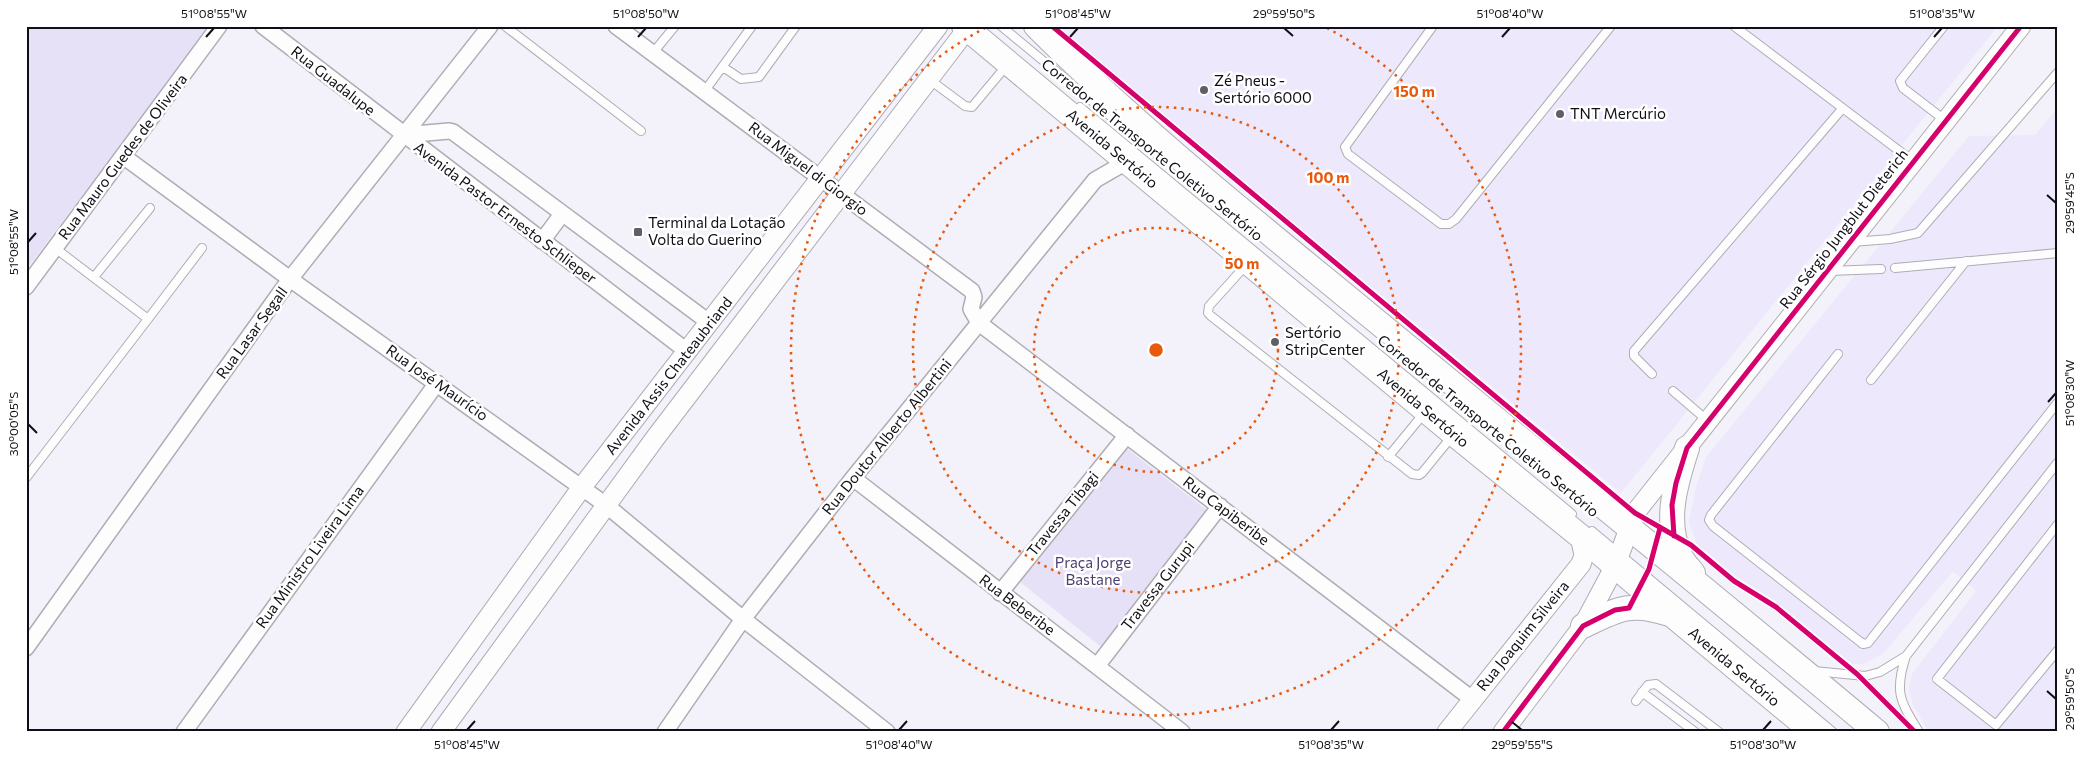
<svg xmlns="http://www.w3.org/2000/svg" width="2084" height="758" viewBox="0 0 2084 758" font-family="Commissioner,sans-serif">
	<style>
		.built { fill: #ede8fc }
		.green { fill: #e7e1f8 }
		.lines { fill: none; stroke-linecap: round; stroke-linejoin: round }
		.service-casing { stroke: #aeadb4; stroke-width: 10 }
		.minor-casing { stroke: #aeadb4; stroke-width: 18 }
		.tertiary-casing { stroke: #aeadb4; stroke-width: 21 }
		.primary-casing { stroke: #aeadb4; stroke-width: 26 }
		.service { stroke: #fdfdfe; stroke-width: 8 }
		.minor { stroke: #fdfdfe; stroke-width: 15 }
		.tertiary { stroke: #fdfdfe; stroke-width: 19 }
		.primary { stroke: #fdfdfe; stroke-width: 24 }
		.cycleway-casing { stroke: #fff; stroke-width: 8 }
		.cycleway { stroke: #d6006c; stroke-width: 5 }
		.ticks { fill: none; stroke: #110f16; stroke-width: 2 }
		.ring { fill: none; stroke: #e8590c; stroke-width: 2.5; stroke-dasharray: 2.5 5 }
		.poi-dot { fill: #605e66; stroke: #fff; stroke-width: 2 }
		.labels { text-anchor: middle; stroke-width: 5; stroke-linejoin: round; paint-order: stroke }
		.street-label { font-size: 15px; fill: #110f16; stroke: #fff }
		.poi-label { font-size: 15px; fill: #110f16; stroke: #fff; text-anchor: start }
		.park-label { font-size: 15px; fill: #4e3f6f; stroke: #fff }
		.centre { fill: #e8590c; stroke: #fff; stroke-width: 2.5 }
		.ring-label { font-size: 15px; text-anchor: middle; font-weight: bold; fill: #e8590c; stroke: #fff; stroke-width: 5; stroke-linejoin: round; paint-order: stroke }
		.neatline { fill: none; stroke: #110f16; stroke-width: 2 }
		.ticks-label { font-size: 12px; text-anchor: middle; fill: #110f16 }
	</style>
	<rect width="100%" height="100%" fill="#f3f1fa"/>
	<!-- built -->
	<path class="built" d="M1055,26H1998L1621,493Z
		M2058,108V732H1929L1913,705L1909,688L1912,674L1976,591L1953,571L1883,654L1863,664H1852L1776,601L1736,576L1697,544L1689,522L1696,487L1706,457L1969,136L2035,135Z"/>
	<!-- green -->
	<path class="green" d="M26,26H210L26,270Z
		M1126,448L1207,510L1101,647L1019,581Z"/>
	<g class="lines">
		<!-- service casing -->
		<g class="service-casing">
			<path id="service" d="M505,26L641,131
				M1001,26L1166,162
				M1433,26L1345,147L1348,154L1441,224H1449L1456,219L1611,26
				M1734,26L1914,162
				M1944,26L1900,81L1903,88L1946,121
				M652,54L675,26
				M723,67L741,79L759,77L796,26
				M930,80L965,106L972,107L1007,65
				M704,92L752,26
				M1080,107L1572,514
				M1852,242L1890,239L1918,233L2058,72
				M1247,264L1209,306L1208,313L1211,316L1412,474L1419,475L1422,473L1453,435
				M1895,268L2058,253
				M1829,271L1881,269
				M94,277L150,208
				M148,319L202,248
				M1838,354L1711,515L1709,520L1713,526L1863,644L1868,643L2058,402
				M1652,374L1634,356V351L1842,109
				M1871,380L1966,261
				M1673,391L1708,421
				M1388,457L1425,412
				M26,478L148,319L55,248
				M2058,524L1937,679L1996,725L2058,650
				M1592,531L1833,732
				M1814,671L1865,676L1880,672L1906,656
				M1642,692L1695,732
				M1636,701L1648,685L1656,684L1719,732
				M1919,732C1900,701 1894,692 1906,656L2058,462"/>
		</g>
		<!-- minor casing -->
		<g class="minor-casing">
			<path id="minor" d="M263,26L688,352
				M616,26L972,291L974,297L971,309L979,323L1472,699
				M403,135L449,131L453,132L710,323
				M123,156L290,279L606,505L743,619L887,732
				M542,241L562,214
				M26,287L219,26
				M853,478L1182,732
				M1000,593L1127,435
				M26,648L290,279L490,26
				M1097,666L1220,506
				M184,732L437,383
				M665,732L743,619L853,478L1095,180L1128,161"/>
		</g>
		<!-- tertiary casing -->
		<g class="tertiary-casing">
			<path id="tertiary" d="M406,732L582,487L938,26
				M441,732L656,437L967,29
				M1447,732L1581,564L1584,555L1580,536
				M1503,732L1583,626L1615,566L1635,513L2021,26"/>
		</g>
		<!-- primary casing -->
		<g class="primary-casing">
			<path id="primary" d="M964,26L1454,434L1580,536L1672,615L1813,732
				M1036,26C1140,130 1256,222 1369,315C1538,454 1709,591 1877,732
				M1687,448C1676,482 1663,523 1681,557C1684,563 1689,568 1693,573
				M1583,626C1618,609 1631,601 1669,614"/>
		</g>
		<!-- service -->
		<use href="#service" class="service"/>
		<!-- minor -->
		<use href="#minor" class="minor"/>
		<!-- tertiary -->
		<use href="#tertiary" class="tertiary"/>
		<!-- primary -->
		<use href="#primary" class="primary"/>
		<!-- cycleway casing -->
		<g class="cycleway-casing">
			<path id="cycleway" d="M1052,26L1635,513L1691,545L1734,581L1776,607L1857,674L1915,732
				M1674,536L1672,505L1676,483L1687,448L2021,26
				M1503,732L1583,626L1615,610L1629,608L1649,569L1660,528"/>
		</g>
		<!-- cycleway -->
		<use href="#cycleway" class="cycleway"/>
	</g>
	<!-- ticks -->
	<path class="ticks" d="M1284,28L1293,36M206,37L214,28M638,37L646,28M1070,37L1078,28M1502,37L1510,28M1934,37L1942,28M2047,195L2056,203M28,242L36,233M2048,402L2056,393M28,424L37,433M2047,691L2056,699M1512,722L1522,730M467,730L475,721M899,730L907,721M1331,730L1339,721M1763,730L1771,721"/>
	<!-- distance rings -->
	<g class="ring">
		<circle cx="1156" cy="350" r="122"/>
		<circle cx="1156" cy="350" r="243"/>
		<path d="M1327 28A365 365 0 1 1 985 28"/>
	</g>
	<!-- markers -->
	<g class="poi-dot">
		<circle cx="1204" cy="90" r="5"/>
		<circle cx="1560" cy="114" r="5"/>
		<rect x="633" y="227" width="10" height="10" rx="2.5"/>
		<circle cx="1275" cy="342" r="5"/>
	</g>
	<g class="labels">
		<!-- street labels -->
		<g class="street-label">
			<text transform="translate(333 81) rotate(38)" y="5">Rua Guadalupe</text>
			<text transform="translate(1112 149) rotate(40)" y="5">Avenida Sertório</text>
			<text transform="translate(1152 150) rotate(39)" y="5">Corredor de Transporte Coletivo Sertório</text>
			<text transform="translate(123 157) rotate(-53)" y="5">Rua Mauro Guedes de Oliveira</text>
			<text transform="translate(808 169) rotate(37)" y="5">Rua Miguel di Giorgio</text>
			<text transform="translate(505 213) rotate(37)" y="5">Avenida Pastor Ernesto Schlieper</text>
			<text transform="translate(1844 229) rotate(-52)" y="5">Rua Sérgio Jungblut Dieterich</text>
			<text transform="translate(252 333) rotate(-54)" y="5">Rua Lasar Segall</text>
			<text transform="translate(669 376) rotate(-52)" y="5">Avenida Assis Chateaubriand</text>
			<text transform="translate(437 383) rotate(35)" y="5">Rua José Maurício</text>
			<text transform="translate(1423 408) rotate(40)" y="5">Avenida Sertório</text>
			<text transform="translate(1488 426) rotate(39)" y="5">Corredor de Transporte Coletivo Sertório</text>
			<text transform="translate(887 437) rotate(-51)" y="5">Rua Doutor Alberto Albertini</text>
			<text transform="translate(1226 511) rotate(37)" y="5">Rua Capiberibe</text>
			<text transform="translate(1063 514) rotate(-51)" y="5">Travessa Tibagi</text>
			<text transform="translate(310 557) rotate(-54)" y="5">Rua Ministro Liveira Lima</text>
			<text transform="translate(1158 586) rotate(-52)" y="5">Travessa Gurupi</text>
			<text transform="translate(1017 605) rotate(37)" y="5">Rua Beberibe</text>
			<text transform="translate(1523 636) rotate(-51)" y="5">Rua Joaquim Silveira</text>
			<text transform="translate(1734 667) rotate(40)" y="5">Avenida Sertório</text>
		</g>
		<!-- poi labels -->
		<g class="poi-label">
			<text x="1214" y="86">Zé Pneus -<tspan x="1214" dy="17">Sertório 6000</tspan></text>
			<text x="1570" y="119">TNT Mercúrio</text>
			<text x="648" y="228">Terminal da Lotação<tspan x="648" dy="17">Volta do Guerino</tspan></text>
			<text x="1285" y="338">Sertório<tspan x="1285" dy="17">StripCenter</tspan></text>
		</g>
		<!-- park labels -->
		<g class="park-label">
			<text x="1093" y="568">Praça Jorge<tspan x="1093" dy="17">Bastane</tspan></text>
		</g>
	</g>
	<circle cx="1156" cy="350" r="8" class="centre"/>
	<g class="ring-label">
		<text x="1414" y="97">150 m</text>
		<text x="1328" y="183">100 m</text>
		<text x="1242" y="269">50 m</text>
	</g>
	<!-- border -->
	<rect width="2084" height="758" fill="none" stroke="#ffffff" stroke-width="55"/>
	<rect x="28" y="28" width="2028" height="702" class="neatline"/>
	<g class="ticks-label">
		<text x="214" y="18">51°08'55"W</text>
		<text x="646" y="18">51°08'50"W</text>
		<text x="1078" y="18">51°08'45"W</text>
		<text x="1284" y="18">29°59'50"S</text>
		<text x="1510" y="18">51°08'40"W</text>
		<text x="1942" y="18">51°08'35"W</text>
		<text transform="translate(2070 203) rotate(-90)" y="4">29°59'45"S</text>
		<text transform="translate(14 242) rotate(-90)" y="4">51°08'55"W</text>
		<text transform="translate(2070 393) rotate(-90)" y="4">51°08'30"W</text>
		<text transform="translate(14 424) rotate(-90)" y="4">30°00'05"S</text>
		<text transform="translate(2070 699) rotate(-90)" y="4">29°59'50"S</text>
		<text x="467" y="749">51°08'45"W</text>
		<text x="899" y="749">51°08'40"W</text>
		<text x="1331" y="749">51°08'35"W</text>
		<text x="1522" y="749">29°59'55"S</text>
		<text x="1763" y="749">51°08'30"W</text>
	</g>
</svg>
